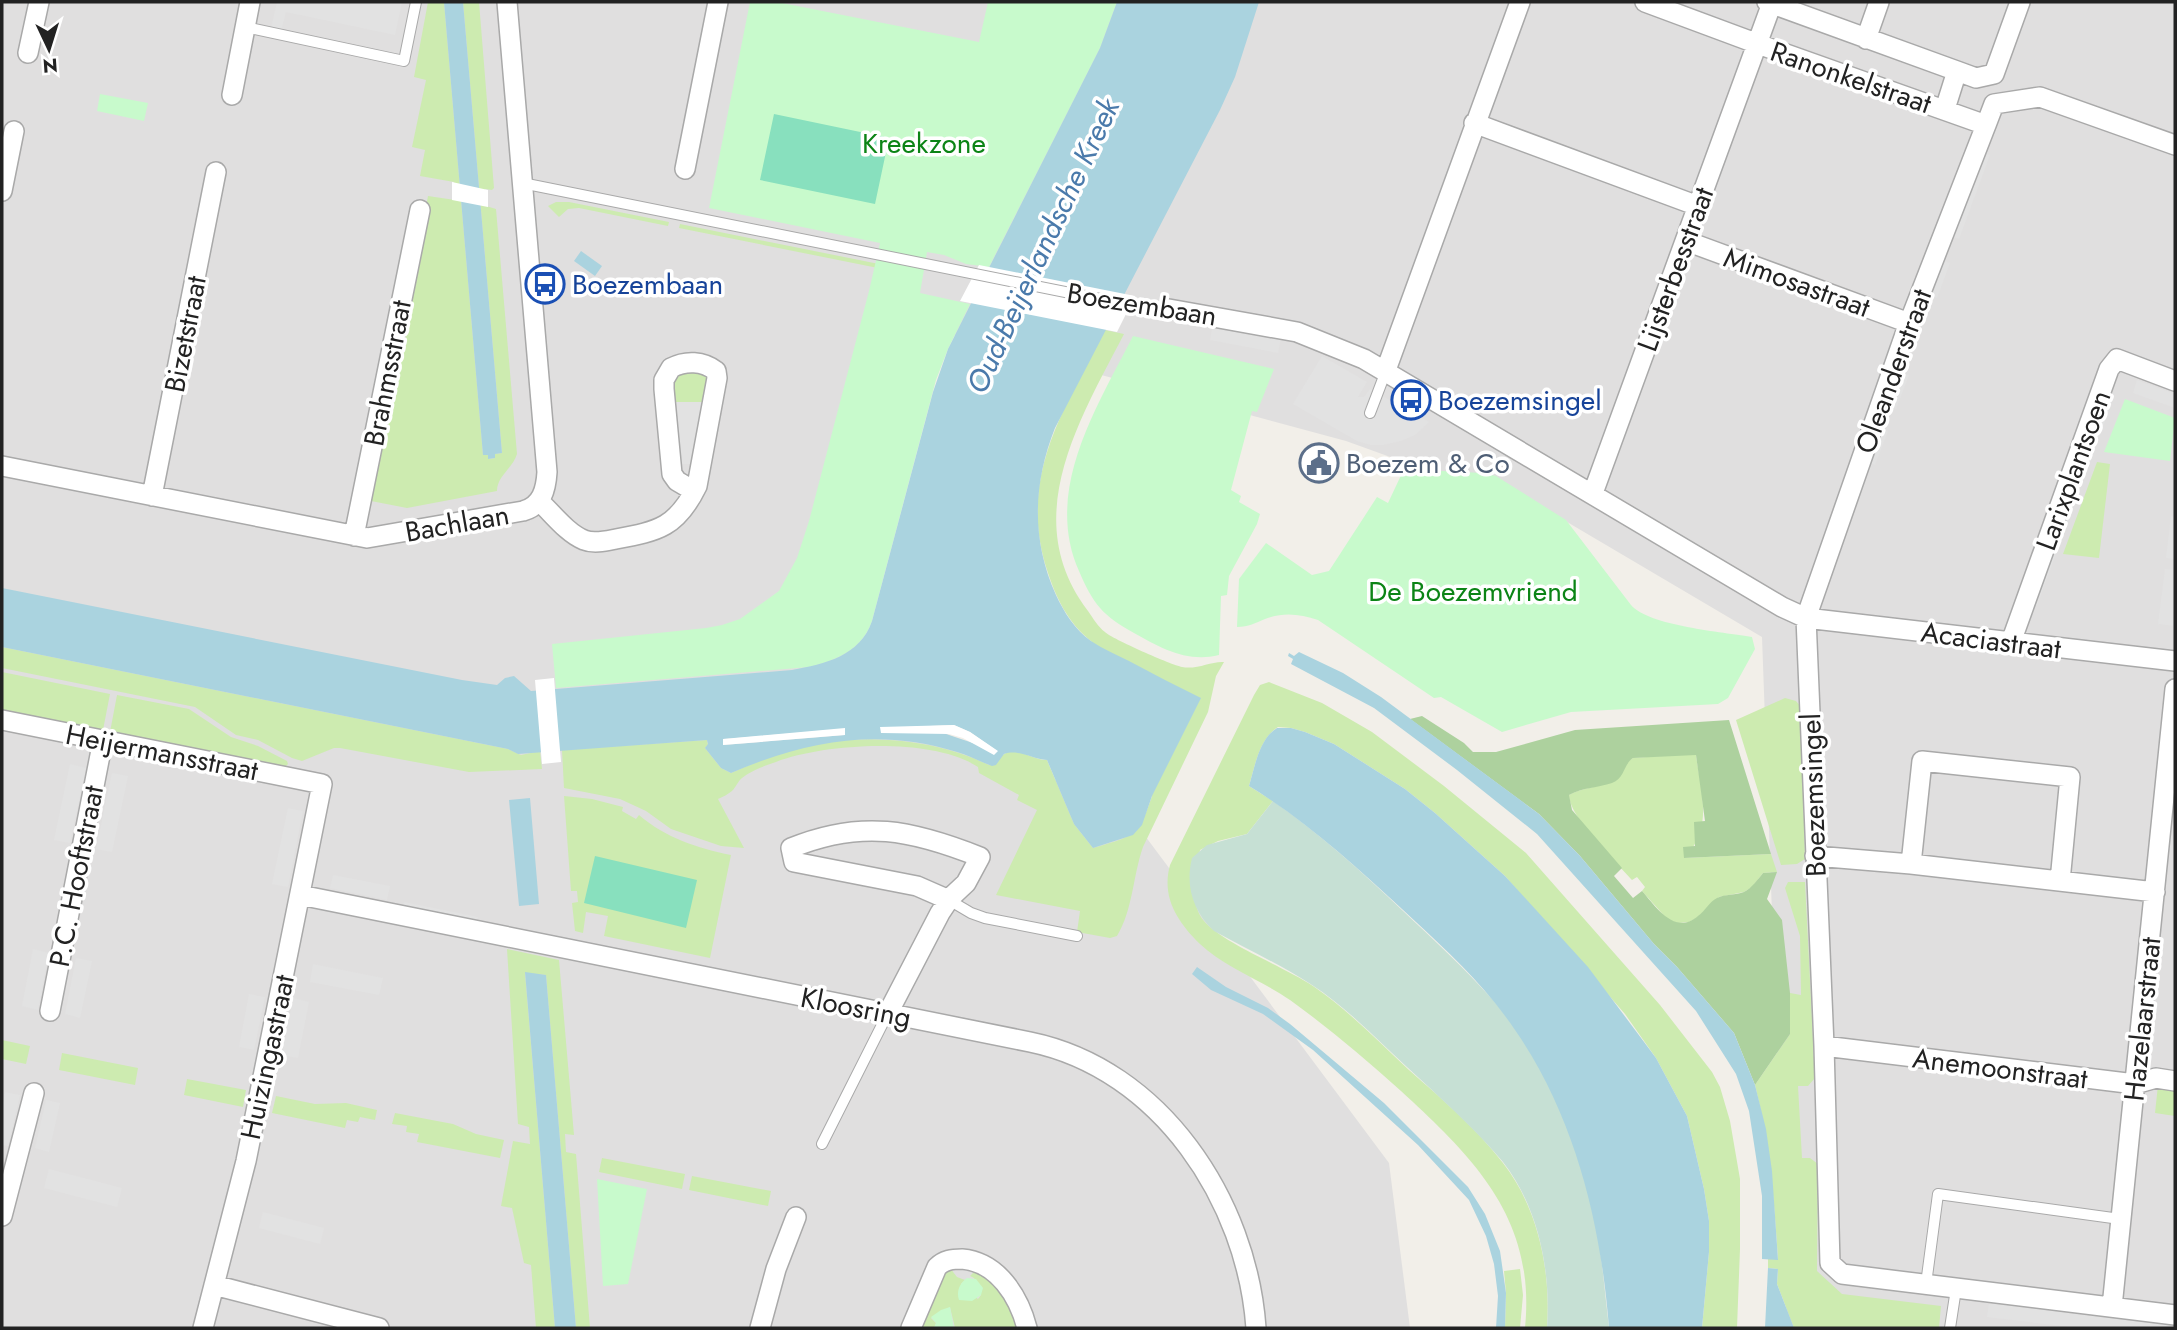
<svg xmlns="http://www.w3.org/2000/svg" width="2177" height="1330" viewBox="0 0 2177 1330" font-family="Jost,sans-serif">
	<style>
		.residential { fill: #e0dfdf }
		.grass { fill: #cdebb0 }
		.forest { fill: #add19e }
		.wetland { fill: #c6e0d4 }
		.park { fill: #c8facc }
		.pitch { fill: #88e0be }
		.parking { fill: #e2e2e2 }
		.water { fill: #aad3df; fill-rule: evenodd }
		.pier { fill: #fff }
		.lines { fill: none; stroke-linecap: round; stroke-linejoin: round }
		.lane-casing { stroke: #a9a9a9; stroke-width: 12 }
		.street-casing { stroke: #a9a9a9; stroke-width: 22 }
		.lane { stroke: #fff; stroke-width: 10 }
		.street { stroke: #fff; stroke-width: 19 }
		.labels { text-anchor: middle; stroke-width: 7; stroke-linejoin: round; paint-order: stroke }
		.street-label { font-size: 28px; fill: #222; stroke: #fff }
		.park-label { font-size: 28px; fill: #0c8416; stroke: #fff }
		.transit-label { font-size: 28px; fill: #164399; stroke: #fff; text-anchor: start }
		.service-label { font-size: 28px; fill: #4e5e75; stroke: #fff; text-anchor: start }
		.water-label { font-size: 30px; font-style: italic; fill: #4a7aab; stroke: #fff }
	</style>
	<rect width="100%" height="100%" fill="#f2efe9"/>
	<!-- residential -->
	<path class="residential" d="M2,2H2175V1328H1787L1762,637L1562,519L1346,441L908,323L851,694L1125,809L1389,1163L1410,1328H2Z"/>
	<!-- grass -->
	<path class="grass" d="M428,2H444L483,455L488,454L489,459L495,458V454L502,453L463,2H479L494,188L492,190L485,189L486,206L496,209L517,454C513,468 497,476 497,491L407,508L371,501L428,196L455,200L454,182L420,176L425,150L412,147L426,80L414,77Z
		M556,202H569L669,222L668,226L579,208L568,209L559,217L548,206Z
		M680,224L879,264L878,268L679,228Z
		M1105,330L1124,334C1079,421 1018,519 1088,611C1093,618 1098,627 1105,632C1112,639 1172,665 1182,667C1197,670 1211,661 1224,662L1216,676L1208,712L1143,847C1133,875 1133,910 1117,936L1110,938L1077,932L1080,911L996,895L1037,810L1017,800L1019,795L979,773L978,767C932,737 826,743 776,762C766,765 750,771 742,778C738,781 736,787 732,791C728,794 723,797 718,799L744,848L721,846L671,829L646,811L620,799L564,788L562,750L707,740L708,745L705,748L721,768L731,773C748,766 764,758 782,752C849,732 926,735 989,765C997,762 1000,755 1008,752C1021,749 1034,760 1047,760L1074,824L1093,848C1134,836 1138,837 1152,796L1092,642C1068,623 1056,598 1047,570C1017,477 1064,410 1105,330Z
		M690,368L709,377L706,402H672L671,386L675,374Z
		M2097,462L2110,464L2099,558L2063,554Z
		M2,647L508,749L521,755L540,751L542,769L469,772L340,748H334L302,761L292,758L258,740L236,735L195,707L2,668Z
		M2,672L110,694L103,730L2,711Z
		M1269,682L1322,703L1372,732L1444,786L1526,853L1660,1005L1712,1072L1720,1087L1730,1121L1740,1179V1249L1737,1328H1702L1709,1252V1221L1704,1189L1687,1116L1656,1058L1625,1014L1505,876L1435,813L1405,789L1334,744L1305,732L1291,728L1278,727C1259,739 1255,766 1249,786L1273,801L1247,834L1218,841L1200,850C1198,873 1188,903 1204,921C1224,944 1285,967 1313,986C1348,1010 1378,1041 1409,1070C1442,1099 1476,1128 1503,1163C1539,1209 1551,1272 1547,1328H1525C1536,1219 1475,1159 1401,1091C1365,1059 1329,1028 1290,1000C1263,981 1224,967 1200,944C1178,922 1161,898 1170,865L1254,695L1260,685Z
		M117,695L189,709L231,737L258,746L287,761L288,764L286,766H276L110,732Z
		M1785,698L1796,701L1801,707L1805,859L1797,864L1781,865L1736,720Z
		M1689,754L1696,755C1701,793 1714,828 1684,858L1771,854L1777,872L1763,873L1752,887L1744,892L1719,897L1697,918L1689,922L1678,923L1668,920L1642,891L1645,887L1637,877L1632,880C1616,862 1569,817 1569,795C1590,783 1619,790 1627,762L1633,758Z
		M564,796L592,799L623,807L622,811L636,819L639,815C666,838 697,848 731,855L710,958L604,936L608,916L586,912L583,933L575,931L572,903L578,902L577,891H571Z
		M1788,882H1805L1815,1078L1808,1086H1798L1802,1158H1810L1818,1164L1817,1271L1842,1294L1941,1306L1939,1328H1794L1777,1284L1778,1269L1768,1268V1259H1778C1774,1199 1770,1144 1755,1085L1790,1034V993L1801,995L1800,936L1785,888Z
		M507,949L559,960L574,1135L565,1134L566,1152L576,1154L590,1328H576L546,975L525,973L555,1328H536L531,1265L524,1263L512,1208L501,1206L513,1141L530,1144L529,1127L518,1124Z
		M2,1040L30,1046L26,1064L2,1059Z
		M62,1053L138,1068L135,1085L59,1070Z
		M187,1079L246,1090L243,1107L184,1095Z
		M2158,1085L2175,1088V1116L2155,1113Z
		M276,1096L315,1104L346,1103L377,1110L375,1120L360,1117L358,1122L347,1120L345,1128L272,1113Z
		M395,1113L453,1124L476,1134L504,1140L500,1158L417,1142L419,1134L406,1132L407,1126L392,1124Z
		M602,1158L685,1174L682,1189L599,1172Z
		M692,1176L771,1191L768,1206L689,1190Z
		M950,1268L957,1277L965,1280L961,1284L978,1299L981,1295L974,1278L970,1276L976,1270C1001,1284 1009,1303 1020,1328H955L950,1307L931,1318L936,1323L934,1328H919L939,1275Z
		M1520,1269L1523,1295L1520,1328H1505L1506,1293L1504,1271Z"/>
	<!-- forest -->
	<path class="forest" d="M1422,716L1464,743L1473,752H1496L1575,730L1729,720L1771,854L1684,858L1683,847L1695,846L1694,822L1705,821L1696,755L1633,758C1623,765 1625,778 1612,783C1598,788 1583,787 1569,795L1572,810L1622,868L1614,876L1633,898L1642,891C1656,907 1675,936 1698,916C1705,911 1709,902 1717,898C1725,894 1736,895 1744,892C1752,888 1758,879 1763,873L1777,872L1767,899L1782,920L1790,993V1034L1755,1085L1734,1033L1677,967L1654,944L1580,856L1539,814L1410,719Z"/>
	<!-- wetland -->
	<path class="wetland" d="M1273,801C1320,834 1361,871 1402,910C1433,939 1464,968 1492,999C1536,1049 1565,1114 1585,1177C1600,1225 1603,1278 1609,1328H1547C1551,1272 1539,1208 1503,1162C1478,1132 1449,1106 1420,1079C1385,1048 1352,1011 1312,985C1281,965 1247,949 1214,931C1193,911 1185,886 1192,858L1207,845L1247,834Z"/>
	<!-- park -->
	<path class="park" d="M750,2H777L979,42L988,2H1117L1100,48L989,267L966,264L944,255L927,252L920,293L970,304L948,349L936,380L872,621C862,650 837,660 809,667L556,688L552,644L706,628L722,625L740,619L779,591L797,558L809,521L869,291L880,243L709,208Z
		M100,94L148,103L144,121L97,111Z
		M1133,336L1274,369L1257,412L1252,411L1231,490L1241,496L1239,502L1260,514L1257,524L1229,576L1227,595L1221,596L1219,655C1187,663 1161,648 1134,633C1103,616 1093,604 1079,571C1043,490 1097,407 1133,336Z
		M2125,399L2175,418L2170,461L2104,452Z
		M1404,469L1482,473L1496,476L1566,520L1631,605C1649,626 1723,632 1752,637L1755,649L1728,698L1718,704L1571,712L1502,732L1441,697L1434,698L1318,620C1300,614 1283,612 1265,619C1255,623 1249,627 1237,627L1239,579L1266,543L1312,575L1329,571L1377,497L1388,503Z
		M597,1179L647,1189L628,1284L603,1286Z
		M967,1278L976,1279L983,1288L981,1295L972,1301L959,1300C956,1291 960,1283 967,1278Z
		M950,1307L954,1328H934L936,1323L931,1317L941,1310Z"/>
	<!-- pitch -->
	<path class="pitch" d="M774,114L889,138L875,204L760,180Z
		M595,856L697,880L686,928L584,903Z"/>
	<!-- parking -->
	<path class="parking" d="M277,2H402L395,35L286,12L281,31L271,28Z
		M1984,153L1990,155L1959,239L1953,237Z
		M1944,261L1950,263L1937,298L1932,296Z
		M1213,324L1281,337L1278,353L1210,340Z
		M1322,356L1367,382L1358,397H1364L1370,389L1429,422L1415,435L1401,441L1383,445H1371L1357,441L1293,404Z
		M1903,373L1909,375L1896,409L1891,407Z
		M2137,380L2175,394V408L2133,393Z
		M2109,395L2114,397L2037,605L2032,603Z
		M672,402H706L695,464H678Z
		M1882,429L1888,431L1875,465L1870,463Z
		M2171,516L2175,517V559L2166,558Z
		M2165,569L2175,570L2173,626L2158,624Z
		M70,764L86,768L70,843L54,840Z
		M112,773L128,776L112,852L96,849Z
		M288,808L303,811L288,887L272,884Z
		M333,875L390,886L387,900L330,888Z
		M404,902L478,917L476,924L402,909Z
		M33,949L49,953L38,1010L22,1006Z
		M76,958L92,961L80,1018L65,1014Z
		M313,964L383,978L379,995L310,982Z
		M249,994L265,997L254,1050L239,1047Z
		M293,998L309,1002L298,1058L282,1055Z
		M5,1092L20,1095L8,1146L2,1145V1107Z
		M46,1100L60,1103L49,1152L35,1148Z
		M49,1169L122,1188L117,1207L44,1188Z
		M263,1212L324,1228L320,1244L259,1228Z
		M1989,1303L2175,1326V1328H2079L1987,1317Z"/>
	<!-- water -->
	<path class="water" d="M444,2H463L502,453L495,454V458L488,459V455H483Z
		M1117,2H1259L1235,77L1220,110L1055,428C1033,484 1031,539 1056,595C1064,612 1075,630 1091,641C1103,649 1117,655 1129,661C1153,674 1177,686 1201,698L1152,796L1142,825L1133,835L1093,848L1074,824L1047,760C1032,759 1019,749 1004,754L996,765L992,766C980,762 969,755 957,752C877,727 806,741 731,773L721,768L705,748L708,744L707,740L518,754L508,749L2,647V588L462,680L497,685L505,678L514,676L531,691L792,670C825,664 860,656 872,621L933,392L948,349L1100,48ZM954,725L970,732L997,751L943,733L881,728ZM845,729V735L723,745V739Z
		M581,251L602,266L595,276L574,261Z
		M1299,652L1343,673L1381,697L1539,814L1580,856L1654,944L1677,967L1734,1033L1755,1085L1766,1129L1772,1171L1778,1260L1762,1259V1196L1749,1111L1736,1074L1696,1011L1537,834L1457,770L1374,708L1291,664L1293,659L1288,656L1289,653L1294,656Z
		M1277,728H1291L1305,732L1334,744L1405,789L1435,813L1505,876L1588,967L1656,1058L1687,1116L1704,1189L1709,1221V1252L1702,1328H1609C1600,1212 1570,1096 1495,1003C1468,969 1434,939 1402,909C1353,864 1306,821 1249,786C1255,766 1259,739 1277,728Z
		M530,798L539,904L519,906L509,800Z
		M1197,967L1226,987L1268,1008L1290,1024L1384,1103L1468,1187L1485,1214L1500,1251L1506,1293L1505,1328H1496L1498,1296L1494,1264L1486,1236L1469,1200L1418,1145L1313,1050L1263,1014L1211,990L1192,974Z
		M525,972L546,975L576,1328H555Z
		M1768,1268L1778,1269L1777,1284L1794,1328H1765Z"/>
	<!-- pier -->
	<path class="pier" d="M452,182L488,190V207L452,200Z
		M979,265L1135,296L1117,332L960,301Z
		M554,678L561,762L542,764L535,680Z
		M954,725L970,732L998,751L994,755L963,738L949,734L881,733L880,727Z
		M845,728V735L723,745V739Z"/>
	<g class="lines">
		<!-- lane casing -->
		<g class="lane-casing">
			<path id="lane" d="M245,27L404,61L416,2
				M522,183L1130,305L1169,309
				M1370,413L1386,371
				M949,900L971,913L985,918L1077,936
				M822,1144L888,1013
				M1926,1284L1938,1194L2120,1219
				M1950,1328L1956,1289"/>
		</g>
		<!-- street casing -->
		<g class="street-casing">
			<path id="street" d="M1645,2L1758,44L1986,125L1994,104L2040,97L2175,145
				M1767,2L1957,71L1945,109
				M1866,39L1879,2
				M28,53L39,2
				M1957,71L1976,78L1994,74L2020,2
				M232,95L250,2
				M1474,123L1698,206
				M1986,125L1909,323L1806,618L1824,1046L1830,1263L1842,1274L2175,1315
				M685,169L718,2
				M2,191L14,131
				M1686,241L1909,323
				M1169,309L1297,332L1364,359L1782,607L1806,618L2175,661
				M1386,370L1520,2
				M2,466L367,538L523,511C542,506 546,489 547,472L507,2
				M1593,493L1772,3
				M152,496L216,172
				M539,501C553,514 567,533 584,540C594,544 606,541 616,539C659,531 677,527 697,486L717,378L716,371C703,361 686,360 671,368L664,380V389L672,474L677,481L694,491
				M354,536L420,210
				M2011,642L2109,369L2117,359L2175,381
				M2,720L322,784L246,1161L203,1328
				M1815,856L1911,864L2155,892
				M1911,864L1922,761L2070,777L2060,881
				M300,895L1030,1042C1161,1069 1247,1201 1256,1328
				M50,1011L103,740
				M888,1013L940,913L950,898L966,883L980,857C912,830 862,819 791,848L794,862L917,886L949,900
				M1824,1046L2135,1084L2156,1078L2175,1081
				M2,1216L34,1093
				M214,1285L379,1328
				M2112,1307L2175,689
				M760,1328L776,1269L796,1217
				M911,1328L937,1267C944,1260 952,1259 962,1259C998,1262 1019,1297 1027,1328"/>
		</g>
		<!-- lane -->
		<use href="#lane" class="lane"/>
		<!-- street -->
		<use href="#street" class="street"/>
	</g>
	<!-- icons -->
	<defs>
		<g id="bus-ring" transform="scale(2.0125)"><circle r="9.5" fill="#fff" stroke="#1a4fb4" stroke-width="1.5"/><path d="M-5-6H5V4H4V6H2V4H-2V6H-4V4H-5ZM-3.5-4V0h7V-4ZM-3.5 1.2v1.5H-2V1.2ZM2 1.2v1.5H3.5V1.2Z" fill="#1a4fb4"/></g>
		<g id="civic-ring" transform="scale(2.0125)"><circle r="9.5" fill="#fff" stroke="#5c6f8a" stroke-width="1.5"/><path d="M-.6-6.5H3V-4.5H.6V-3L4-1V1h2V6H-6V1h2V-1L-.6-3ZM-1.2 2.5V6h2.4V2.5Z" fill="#5c6f8a"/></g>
	</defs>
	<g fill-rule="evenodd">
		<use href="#bus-ring" x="545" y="284"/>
		<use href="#bus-ring" x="1411" y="400"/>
		<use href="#civic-ring" x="1319" y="463"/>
	</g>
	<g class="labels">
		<!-- street labels -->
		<g class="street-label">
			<text transform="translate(1851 77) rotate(19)" y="10">Ranonkelstraat</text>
			<text transform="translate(1675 269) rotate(-70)" y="10">Lijsterbesstraat</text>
			<text transform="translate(1797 282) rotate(20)" y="10">Mimosastraat</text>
			<text transform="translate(1142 304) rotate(9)" y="10">Boezembaan</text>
			<text transform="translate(185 334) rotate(-79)" y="10">Bizetstraat</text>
			<text transform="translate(1893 371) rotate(-70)" y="10">Oleanderstraat</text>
			<text transform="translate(387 373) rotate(-79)" y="10">Brahmsstraat</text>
			<text transform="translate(2073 470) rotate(-70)" y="10">Larixplantsoen</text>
			<text transform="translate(457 523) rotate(-10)" y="10">Bachlaan</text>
			<text transform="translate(1991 640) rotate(7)" y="10">Acaciastraat</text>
			<text transform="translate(162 752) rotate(11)" y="10">Heijermansstraat</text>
			<text transform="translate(1813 795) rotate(-92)" y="10">Boezemsingel</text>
			<text transform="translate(76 876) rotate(-79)" y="10">P.C. Hooftstraat</text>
			<text transform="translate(856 1007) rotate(11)" y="10">Kloosring</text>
			<text transform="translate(2142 1019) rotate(-84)" y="10">Hazelaarstraat</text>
			<text transform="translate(267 1057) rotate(-78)" y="10">Huizingastraat</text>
			<text transform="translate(2000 1068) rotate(7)" y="10">Anemoonstraat</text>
		</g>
		<!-- park labels -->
		<g class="park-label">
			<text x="924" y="153">Kreekzone</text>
			<text x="1473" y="601">De Boezemvriend</text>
		</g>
		<!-- transit labels -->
		<g class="transit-label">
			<text x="572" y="294">Boezembaan</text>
			<text x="1438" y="410">Boezemsingel</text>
		</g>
		<!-- service labels -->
		<g class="service-label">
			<text x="1346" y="473">Boezem &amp; Co</text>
		</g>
		<!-- water labels -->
		<g class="water-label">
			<text transform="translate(1043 246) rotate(-65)" y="10">Oud-Beijerlandsche Kreek</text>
		</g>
	</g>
	<!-- border -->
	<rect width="2177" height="1330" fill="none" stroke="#222222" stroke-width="7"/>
	<!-- north arrow -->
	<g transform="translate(49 49) rotate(176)" stroke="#ffffff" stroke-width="5" paint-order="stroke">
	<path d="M0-5L12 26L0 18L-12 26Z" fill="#222222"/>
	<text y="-10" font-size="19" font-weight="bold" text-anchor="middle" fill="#222222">N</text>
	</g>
</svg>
